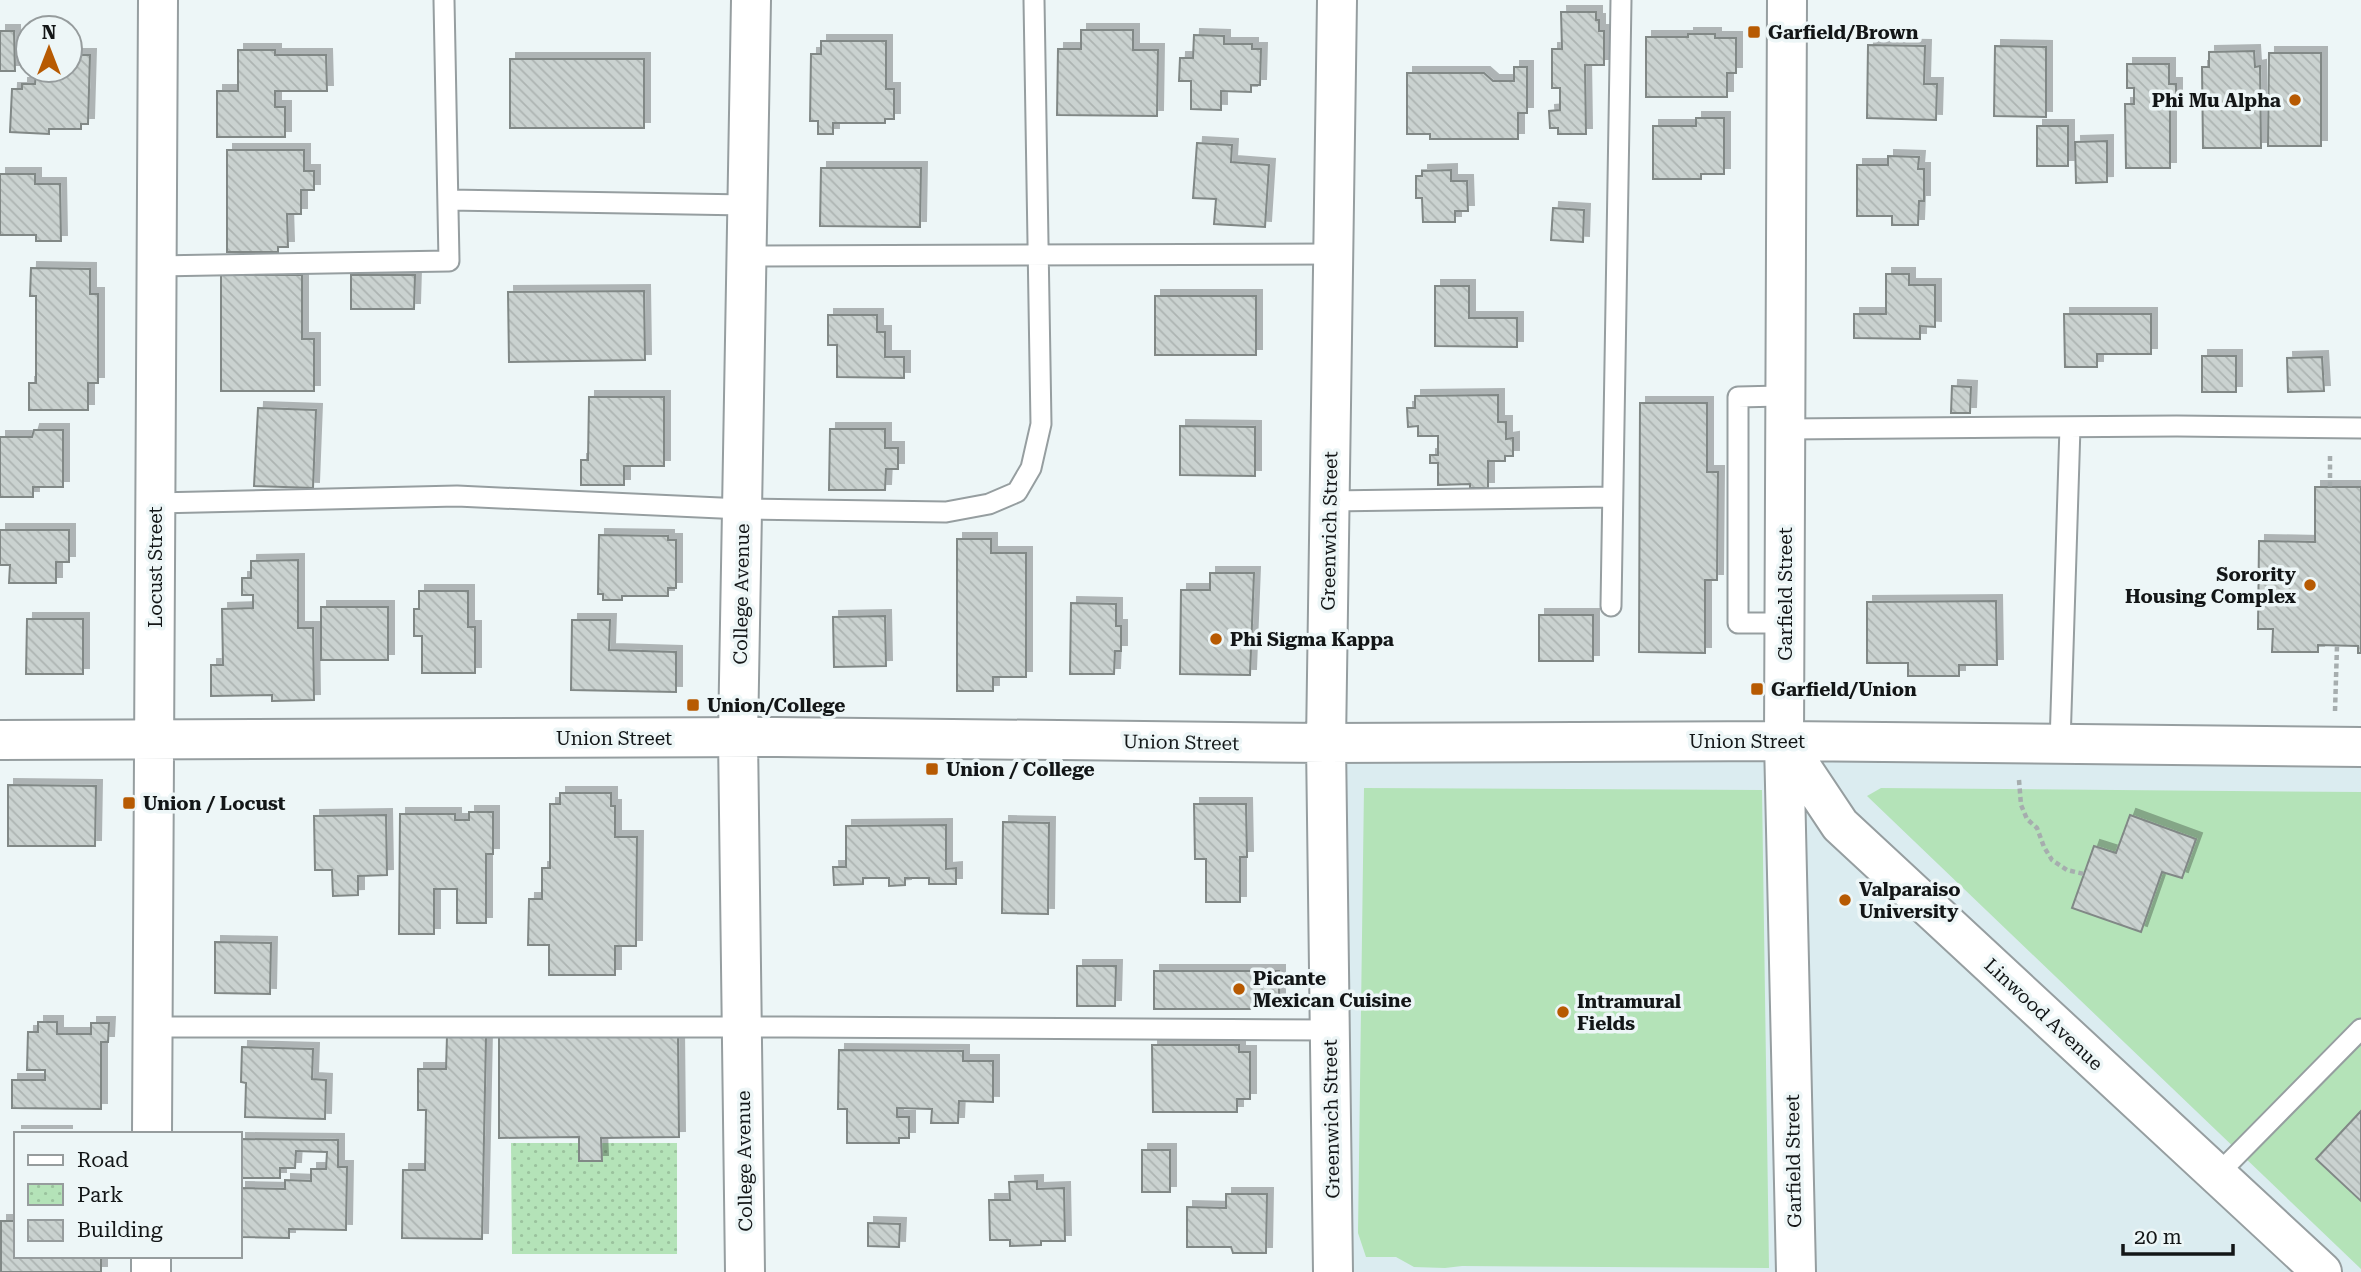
<svg xmlns="http://www.w3.org/2000/svg" width="2361" height="1272" viewBox="0 0 2361 1272" font-family="'Roboto Serif',serif">
	<style>
		.built { fill: #dbecf0 }
		.green { fill: #b4e3b8 }
		.park { fill: url(#park-dots) }
		.building { fill: url(#building-back-hatch); stroke: #818886; stroke-width: 2; filter: url(#shadow) }
		.lines { fill: none; stroke-linecap: round; stroke-linejoin: round }
		.lane-casing { stroke: #969ea0; stroke-width: 23 }
		.street-casing { stroke: #969ea0; stroke-width: 42 }
		.path { stroke: #a6adae; stroke-width: 4.5; stroke-dasharray: 5 3.5; stroke-linecap: butt }
		.lane { stroke: #fff; stroke-width: 19 }
		.street { stroke: #fff; stroke-width: 38 }
		.poi-dot { fill: #b75a02; stroke: #edf6f7; stroke-width: 2.5 }
		.labels { text-anchor: middle; stroke-width: 7; stroke-linejoin: round; paint-order: stroke }
		.poi-label { font-size: 19px; font-weight: bold; fill: #131617; stroke: #edf6f7; text-anchor: start }
		.street-label { font-size: 19px; fill: #131617; stroke: #edf6f7 }
	</style>
	<defs>
		<pattern id="park-dots" width="8" height="8" patternUnits="userSpaceOnUse" patternTransform="scale(1.75)"><rect width="8" height="8" fill="#b4e3b8"/><path d="M2 2h.1M6 6h.1" fill="none" stroke="#9ac29d" stroke-width="1.8" stroke-linecap="round"/></pattern>
		<pattern id="building-back-hatch" width="6" height="6" patternUnits="userSpaceOnUse" patternTransform="scale(1.75)"><rect width="6" height="6" fill="#cad2d0"/><path d="M-1 5l2 2M0 0l6 6M5-1l2 2" fill="none" stroke="#adb4b2"/></pattern>
		<filter id="shadow"><feDropShadow dx="6" dy="-6" stdDeviation="0" flood-color="#0004"/></filter>
	</defs>
	<rect width="100%" height="100%" fill="#edf6f7"/>
	<!-- built -->
	<path class="built" d="M1326,743L2361,747V1272H1333Z"/>
	<!-- green -->
	<path class="green" d="M1364,788L1762,790L1769,1268L1462,1266L1445,1268L1414,1267L1396,1257H1366L1358,1233Z
		M1881,788L2361,792V1269L1867,796Z"/>
	<!-- park -->
	<path class="park" d="M511,1143H677V1254H512Z"/>
	<!-- building -->
	<path class="building" d="M1561,12H1596V20H1599V31H1604V65H1585L1586,134H1558V128H1550L1549,111L1560,110V88H1552V49H1562Z
		M1081,30H1133V50H1158L1157,116L1057,115L1058,49H1081Z
		M0,31H14L15,71H0Z
		M1688,34H1715V38H1736V73H1727V97H1646V37H1688Z
		M1194,35L1224,36V44H1252V49H1261L1260,85H1251V92L1221,91V110L1191,109V81H1179L1180,58H1193Z
		M821,41H886V89H894V119H885V123H833V134H818V121H810L811,54H821Z
		M1868,45L1925,46L1924,84H1937L1936,120L1867,118Z
		M1995,46L2046,47V117L1994,116Z
		M238,50H275V55H326L327,91H275V107H285V137H217V91H238Z
		M2254,51L2255,67L2260,66L2261,148H2203L2202,67H2209V52Z
		M2269,53H2321V146H2268Z
		M70,55H90L88,124H81V129H49V134L10,132L12,89H22V84H35L36,70H70Z
		M510,59H644V128H510Z
		M2127,64H2169V84H2176V109H2170V168H2126L2125,104H2134V88H2127Z
		M1514,67H1527V113H1518V139H1430V134H1407V73H1484L1493,81H1514Z
		M1696,118H1724V174H1701V179H1653V126H1696Z
		M2037,126H2068V166H2037Z
		M2107,141V182L2076,183L2075,142Z
		M1197,143L1232,145L1231,162L1269,165L1265,227L1214,224L1216,199L1193,198Z
		M227,150H304V171H314V190H301V214H287L288,247H278V252H227Z
		M1888,156L1919,157L1918,169H1924V201H1919L1918,225H1892V216H1857V165H1888Z
		M821,168H921L920,227L820,226Z
		M1451,170V181H1467L1468,211H1455V222H1423L1422,198H1416V176H1422V171Z
		M0,174H35V184H60L61,241H36V235H0Z
		M1553,208L1584,210L1583,242L1551,240Z
		M31,268L90,269V294H98V383H88V410H29V383H36V296H30Z
		M1886,274H1909V285H1935V327L1920,326V339L1854,338V314H1886Z
		M221,275H302V339H314V391H221Z
		M351,275H415L414,309H351Z
		M1435,286H1469V318H1517V347L1435,346Z
		M644,291L645,360L509,362L508,292Z
		M1155,296H1256V355H1155Z
		M2064,314H2151V354H2097V367H2065Z
		M828,315H877V332H885V357H904V378L837,377V345H828Z
		M2202,356H2236V392H2202Z
		M2322,357L2324,391L2288,392L2287,358Z
		M1952,386L1971,387L1970,413H1951Z
		M1498,395V422H1506V439L1513,438V456H1505V461H1488V488H1470V484L1438,485V463H1430V455H1438V436H1418V426L1408,427L1407,408H1415V396Z
		M589,397H664V466H624V485H581V460H588Z
		M1640,403H1707V472H1718L1717,580H1705V653L1639,652Z
		M258,408L316,410L313,488L254,486Z
		M1180,426L1255,427V476L1180,475Z
		M830,429H885V448H898V469H886L885,490H829Z
		M34,430H63V487H33V497H0V437H32Z
		M2315,487H2361V653H2358V646L2318,645V652H2272L2273,629H2258L2259,541L2315,542Z
		M0,530H69V562H56V583H9L10,565H0Z
		M599,535L668,536V540H676V588H668V596H622V600H603V594H598Z
		M957,539H991V553H1026V677H993V691H957Z
		M298,560V628H313L314,700L272,701V695L211,696V665H223L222,609L253,608V595H242V578H251V561Z
		M1210,573H1254L1250,675L1180,674L1181,590H1210Z
		M419,591H468V627H475V673H422V636H414V609H419Z
		M1996,601L1997,665H1959V676H1908V663H1867V602Z
		M1071,603L1116,604V626H1121V651H1115L1114,674H1070Z
		M321,607H388V660H321Z
		M1539,615H1593V661H1539Z
		M885,616L886,666L834,667L833,617Z
		M27,619H83V674H26Z
		M572,620H610L609,650L676,652V692L571,690Z
		M8,785L96,786L95,846H8Z
		M560,793H611V806H615V837H637L636,946H615V975H549V945H528L529,899H542V868H550V804H560Z
		M1194,804H1246L1247,857H1240V902H1206V859H1195Z
		M469,812H493V854H486V923H457V889H434V934H399L400,814H455V820H469Z
		M386,815L387,875L358,876V895L333,896L332,870H315L314,816Z
		M2130,815L2196,839L2182,878L2162,872L2141,932L2072,908L2094,846L2116,853Z
		M1003,822L1049,823L1048,914L1002,913Z
		M946,825V869L956,868V884H929V878H905V885L889,886V878H863V884L834,885L833,867H846V826Z
		M215,942L271,943L270,994L215,993Z
		M1077,966H1116L1115,1006H1077Z
		M1154,971H1279V1009H1154Z
		M38,1022H57V1034H91V1023H109L108,1042H101V1109L12,1108V1080H45V1070H27L28,1032H38Z
		M678,1035L679,1137L601,1138L602,1161H579V1137L499,1138V1036Z
		M447,1036L486,1037L482,1239L402,1238L403,1170H425L426,1110H418V1069H446Z
		M1152,1045H1239V1052H1250V1099H1237V1112H1153Z
		M242,1047L313,1049L312,1079L326,1080L325,1119L245,1117L246,1083L241,1082Z
		M839,1050L963,1051V1061H993V1102L959,1101L958,1123H931L932,1109L897,1108V1117H909V1138H899V1143H847V1109H838Z
		M2361,1111V1201L2316,1159Z
		M16,1132H66V1134H16Z
		M240,1139L338,1140V1167H347L346,1230L289,1229V1238L240,1237V1188L285,1189V1180L311,1181V1169H326L327,1152L296,1151L295,1168H280V1178H240Z
		M1142,1150H1170V1192H1142Z
		M1037,1181V1189L1064,1188L1065,1241H1041V1245L1010,1246V1240H990L989,1200H1010L1009,1182Z
		M1226,1194H1267L1266,1253H1233L1231,1247H1187V1207L1226,1208Z
		M1,1221H16V1256H101V1272H1Z
		M868,1223L900,1224L899,1247L868,1246Z"/>
	<g class="lines">
		<!-- lane casing -->
		<g class="lane-casing">
			<path id="lane" d="M448,200L747,205
				M746,256L1333,254
				M157,266L449,261L444,0
				M1785,429L2177,426L2361,428
				M1330,501L1611,497
				M156,503L457,496L742,509L946,512L989,504L1017,492L1031,468L1041,424L1034,0
				M1611,606L1621,0
				M1785,623H1738V397L1785,396
				M2060,744L2070,427
				M152,1027H792L1330,1030
				M2217,1175L2361,1029"/>
		</g>
		<!-- street casing -->
		<g class="street-casing">
			<path id="street" d="M1787,0L1784,741L1796,1272
				M0,740L777,737L1326,743L1784,741L2361,747
				M1784,741L1840,825L2322,1272
				M152,1134L158,0
				M151,1272V1256
				M745,1272L738,737L751,0
				M1333,1272L1326,743L1337,0"/>
		</g>
		<!-- path -->
		<path class="path" d="M2330,456V487
			M2335,711L2337,646
			M2019,780L2021,805L2027,819L2037,828L2044,847L2052,860L2067,870L2084,874"/>
		<!-- lane -->
		<use href="#lane" class="lane"/>
		<!-- street -->
		<use href="#street" class="street"/>
	</g>
	<!-- markers -->
	<g class="poi-dot">
		<rect x="1747" y="25" width="14" height="14" rx="3.5"/>
		<circle cx="2295" cy="100" r="7"/>
		<circle cx="2310" cy="585" r="7"/>
		<circle cx="1216" cy="639" r="7"/>
		<rect x="1750" y="682" width="14" height="14" rx="3.5"/>
		<rect x="686" y="698" width="14" height="14" rx="3.5"/>
		<rect x="925" y="762" width="14" height="14" rx="3.5"/>
		<rect x="122" y="796" width="14" height="14" rx="3.5"/>
		<circle cx="1845" cy="900" r="7"/>
		<circle cx="1239" cy="989" r="7"/>
		<circle cx="1563" cy="1012" r="7"/>
	</g>
	<g class="labels">
		<!-- poi labels -->
		<g class="poi-label">
			<text x="1768" y="39">Garfield/Brown</text>
			<text x="2281" y="107" text-anchor="end">Phi Mu Alpha</text>
			<text x="2296" y="581" text-anchor="end">Sorority<tspan x="2296" dy="22">Housing Complex</tspan></text>
			<text x="1230" y="646">Phi Sigma Kappa</text>
			<text x="1771" y="696">Garfield/Union</text>
			<text x="707" y="712">Union/College</text>
			<text x="946" y="776">Union / College</text>
			<text x="143" y="810">Union / Locust</text>
			<text x="1859" y="896">Valparaiso<tspan x="1859" dy="22">University</tspan></text>
			<text x="1253" y="985">Picante<tspan x="1253" dy="22">Mexican Cuisine</tspan></text>
			<text x="1577" y="1008">Intramural<tspan x="1577" dy="22">Fields</tspan></text>
		</g>
		<!-- street labels -->
		<g class="street-label">
			<text transform="translate(1329 531) rotate(-89)" y="7">Greenwich Street</text>
			<text transform="translate(155 567) rotate(-90)" y="7">Locust Street</text>
			<text transform="translate(741 594) rotate(-89)" y="7">College Avenue</text>
			<text transform="translate(1785 594) rotate(-90)" y="7">Garfield Street</text>
			<text x="614" y="745">Union Street</text>
			<text x="1747" y="748">Union Street</text>
			<text transform="translate(1181 742) rotate(1)" y="7">Union Street</text>
			<text transform="translate(2044 1014) rotate(43)" y="7">Linwood Avenue</text>
			<text transform="translate(1331 1119) rotate(-91)" y="7">Greenwich Street</text>
			<text transform="translate(744 1161) rotate(-91)" y="7">College Avenue</text>
			<text transform="translate(1793 1161) rotate(-91)" y="7">Garfield Street</text>
		</g>
	</g>
	<!-- legend -->
	<rect x="14" y="1132" width="228" height="126" fill="#edf6f7" stroke="#969c9d" stroke-width="2"/>
	<rect x="28" y="1155" width="35" height="10" fill="#ffffff" stroke="#969c9d" stroke-width="2"/>
	<text x="77" y="1167" font-size="21" fill="#131617">Road</text>
	<rect x="28" y="1184" width="35" height="21" fill="url(#park-dots)" stroke="#969c9d" stroke-width="2"/>
	<text x="77" y="1202" font-size="21" fill="#131617">Park</text>
	<rect x="28" y="1220" width="35" height="21" fill="url(#building-back-hatch)" stroke="#969c9d" stroke-width="2"/>
	<text x="77" y="1237" font-size="21" fill="#131617">Building</text>
	<!-- north arrow -->
	<g transform="translate(49 49)"><circle r="33" fill="#edf6f7" stroke="#969c9d" stroke-width="2"/>
	<path d="M0-5L12 26L0 18L-12 26Z" fill="#b75a02"/>
	<text y="-10" font-size="19" font-weight="bold" text-anchor="middle" fill="#131617">N</text>
	</g>
	<!-- scale -->
	<path d="M2123 1244v10h110v-10" fill="none" stroke="#131617" stroke-width="3.5"/>
	<text x="2134" y="1244" font-size="21" fill="#131617" stroke="#edf6f7" stroke-width="5" paint-order="stroke">20 m</text>
</svg>
